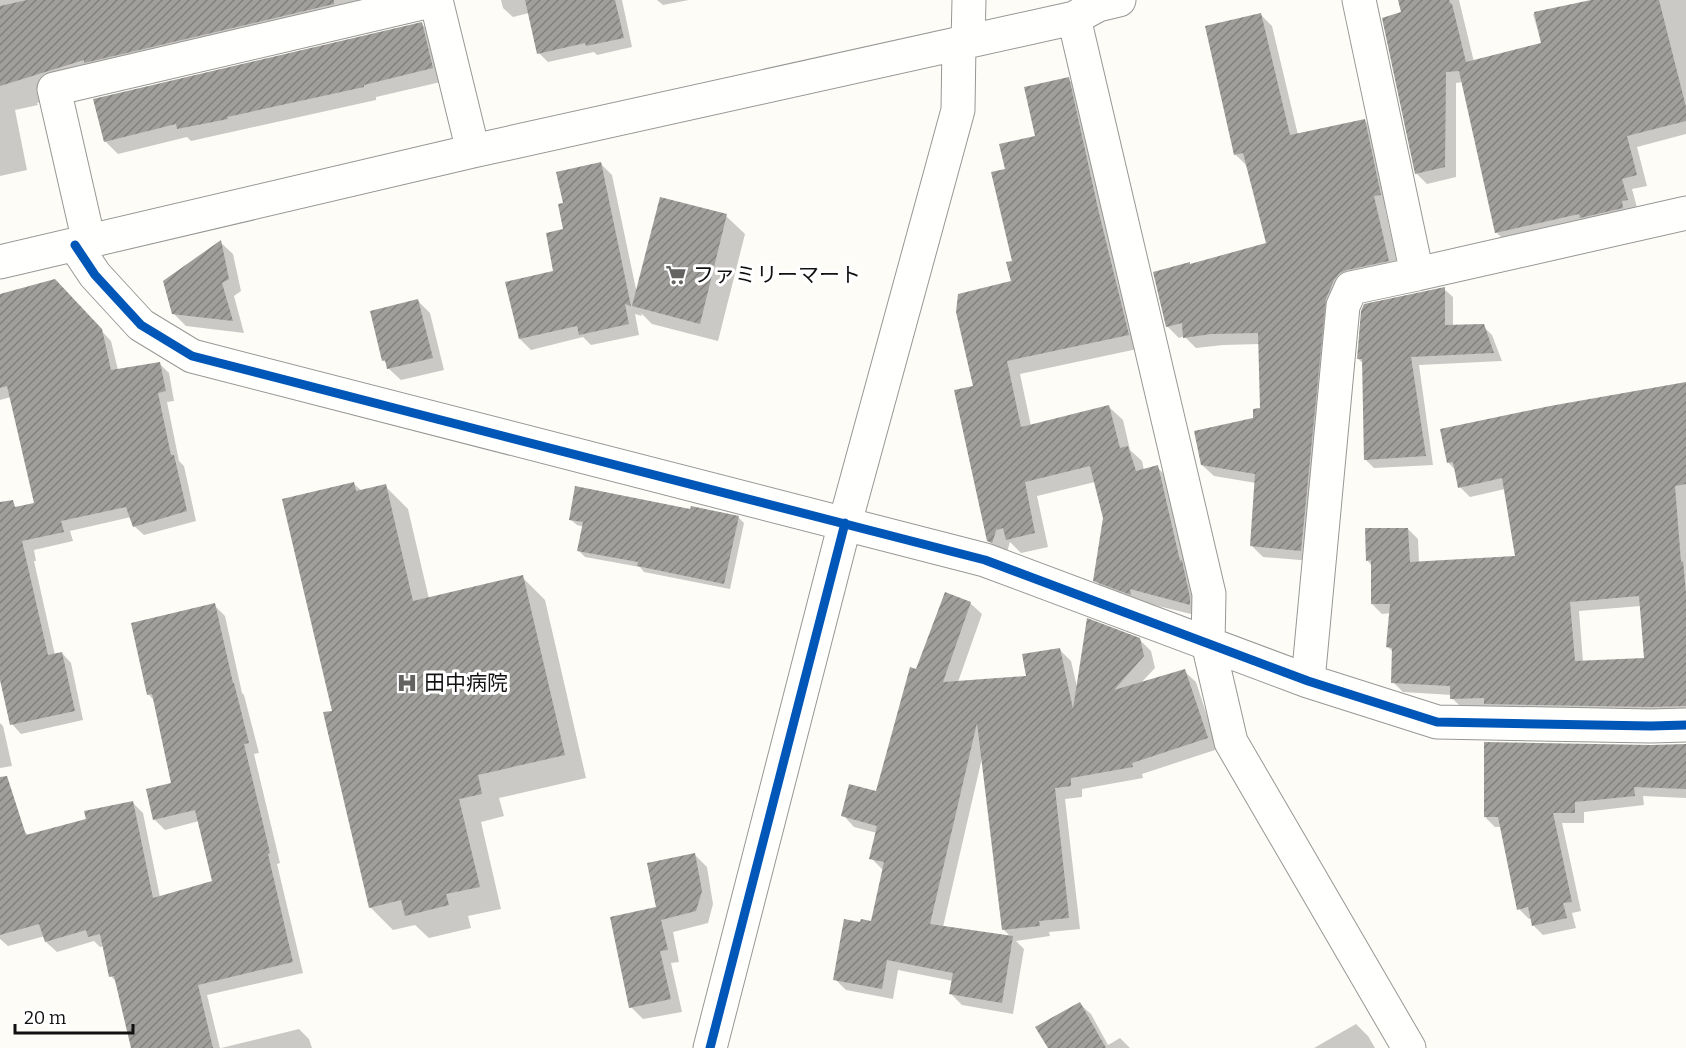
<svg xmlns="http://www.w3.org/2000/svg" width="1686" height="1048" viewBox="0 0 1686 1048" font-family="Bitter,'Noto Sans JP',serif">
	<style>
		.shadow { fill: #0003; fill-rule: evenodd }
		.building { fill: url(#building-hatch); fill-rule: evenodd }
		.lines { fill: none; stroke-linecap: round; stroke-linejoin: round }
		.minor-casing { stroke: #979795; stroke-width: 35 }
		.minor { stroke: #fffffe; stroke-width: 33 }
		.cycleway-casing { stroke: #fff; stroke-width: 13 }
		.cycleway { stroke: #0057b8; stroke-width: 9 }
		.labels { text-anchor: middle; stroke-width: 6; stroke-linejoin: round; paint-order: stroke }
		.poi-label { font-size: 21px; fill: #111; stroke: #fff; text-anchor: start }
	</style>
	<defs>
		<pattern id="building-hatch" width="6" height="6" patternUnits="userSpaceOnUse" patternTransform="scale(1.5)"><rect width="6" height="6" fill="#a19f9c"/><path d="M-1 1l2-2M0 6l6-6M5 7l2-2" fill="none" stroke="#82807e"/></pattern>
	</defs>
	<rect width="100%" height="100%" fill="#fdfcf7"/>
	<!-- shadow -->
	<path class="shadow" d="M0,0H435L106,82L37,103L38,105L15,110L27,170L0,176Z
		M501,0H622L632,47L597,55L594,52L548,62L539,53L529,13L513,17L503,8Z
		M657,0H689L663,5Z
		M1400,0H1459L1474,62L1542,45L1533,14L1598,0H1686V134L1637,147L1647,186L1632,189L1638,211L1507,243L1496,232L1463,82L1456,83V177L1427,184L1416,173L1403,13Z
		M1261,15L1272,26L1298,135L1365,121L1376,132L1392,206L1385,208L1399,272L1359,281L1312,561L1263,557L1252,546L1256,483L1214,476L1202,465L1255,420L1262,409L1260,344L1223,345L1196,348L1184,336L1179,338L1167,326L1190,265L1268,244L1247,166L1235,154Z
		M422,24L434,37L445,81L376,97V100L191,141L187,137L118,154L105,141Z
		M1068,79L1082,92L1142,348L1020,374L1031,426L1109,407L1123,420L1130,450L1142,461L1144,470L1157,467L1171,481L1203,617L1109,594L1095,580L1104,518L1095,482L1037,496L1048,547L1021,553L1010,542L1006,555L1002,554L988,540L974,388L1013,282V262L1007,171L1036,137Z
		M601,164L612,175L637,294L726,216L745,234L718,341L652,324L641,313L642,316L635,314L639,335L591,345L583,337L531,350L520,339L554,272L565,230V204Z
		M220,242L233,254L241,291L234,296L244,333L186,326L173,313Z
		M1444,289L1453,297V327L1483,326L1492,335L1502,361L1419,365L1433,465L1374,468L1365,459L1364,364L1358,359Z
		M64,291L111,341L118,370L159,363L169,373L174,401L167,402L179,461L184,466L196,521L144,535L134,526L131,517L70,531L73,541L34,550L36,561H34L55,655L62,653L71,663L83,720L21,734L12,724L0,673V512L36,504L11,397L0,400V296Z
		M418,301L430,313L444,370L401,380L388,368V364L383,360Z
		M1686,384V716L1462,708L1452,698V695L1403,692L1393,682V652L1388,647L1391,613L1382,614L1372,604V566L1367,560L1408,529L1418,539L1419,563L1517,558L1505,489L1470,497L1460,487L1456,471L1448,462ZM1641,606L1645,660L1583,662L1579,611Z
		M354,484L362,491L385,486L408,509L429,599L522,577L545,600L586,778L499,798L504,816L481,822L501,909L468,916L471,928L429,938L415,925L393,930L370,907L334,712Z
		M692,511L738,517L744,523L730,589L644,572L640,567L585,557L579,551L584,527L577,525L571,520Z
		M970,603L982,614L958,682L1028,677L1060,650L1071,661L1078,691L1139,639L1151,651L1155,668L1140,684L1184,671L1196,682L1218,749L1142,774L1143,778L1082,789V797L1065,799L1080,929L1049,932L1050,936L1016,941L1024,949L1013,1014L962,1005L951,994L953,981L898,970L893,999L846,990L835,979L872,923L883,870L871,858L877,833L854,827L843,815L877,793L917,670ZM982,758L1004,930L1012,938L943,927Z
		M214,605L225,616L242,693L244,695L259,753L254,754L280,863L277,864L303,973L207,995L220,1048H138L117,983L111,976L104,946L100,947L94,941L57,952L46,942L45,936L8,946L0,939V836L23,830L29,836L88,820L132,802L143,813L160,897L214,882L199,821L165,830L154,819L173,784L155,701L149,695Z
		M0,723L3,726L12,766L0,768Z
		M1686,745V798L1643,796L1644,805L1584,812V823H1562L1581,911L1572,913L1576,928L1543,935L1533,925L1532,918L1529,919L1519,909L1501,827H1495L1485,817L1651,746Z
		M694,854L707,867L713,904L708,923L673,932L679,962L671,963L682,1012L643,1019L631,1007L658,908Z
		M1080,1004L1091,1014L1108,1045L1120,1038L1130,1048H1050Z
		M1356,1024L1368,1036L1375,1048H1314Z
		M299,1029L309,1039L312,1048H221Z"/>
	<!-- building -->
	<path class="building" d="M27,0H334V4L84,63V60L0,86V6Z
		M525,0H615L624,38L586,46L585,43L537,54Z
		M1398,0H1449L1450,3L1452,4L1466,62L1541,43L1534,12L1591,0H1659L1686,107V121L1627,136L1637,175L1622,179L1628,200L1622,201L1623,208L1580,218L1579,214L1495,233L1459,71L1446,72L1445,167L1415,174L1382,18L1401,12Z
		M1261,13L1290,135L1365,119L1381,195L1374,196L1389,261L1347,270L1340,273L1334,280L1326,299L1301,551L1250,546L1255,474L1201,465L1194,431L1253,418V409L1260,408L1258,333L1211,334L1183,338L1182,323L1166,327L1153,272L1190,262V264L1266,243L1243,153L1234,155L1205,26Z
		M422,22L433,68L364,85V87L227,117L228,119L177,129L176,124L104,142L93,99Z
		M1069,77L1099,213L1129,335L1007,361L1021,427L1109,405L1120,448L1128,446L1136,471L1158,465L1180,561L1182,560L1190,598V605L1130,589L1131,595L1093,581L1103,518L1090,466L1025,482L1035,533L1006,540L1003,528L997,530V528L992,543L987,541L954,390L973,386L956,312L958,294L1011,281L1006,262L1012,261L991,172L1005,169L999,144L1035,136L1024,87Z
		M601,162L631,306L625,304L629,324L579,335L577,326L519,339L505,282L553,271L546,233L563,229L558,204L563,203L556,172Z
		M660,197L727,214L700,324L632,306Z
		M221,240L229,279L222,283L233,321L172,314L163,281Z
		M55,279L102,329L111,370L160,362L166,391L158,393L171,455H174L187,511L133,527L126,507L61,521L64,532L22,541L48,655L62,652L75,711L10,725L0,680V502L13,500L15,507L34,503L7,386L0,388V294Z
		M1445,287V325L1484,324L1494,353L1411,357L1426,456L1364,460L1362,359H1357L1361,311L1364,304Z
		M418,299L433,358L387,369L385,360L382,361L370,311Z
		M1686,382V484L1675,486L1681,562L1683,561L1686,593V706L1651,707L1484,704V698L1450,699V686L1391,683L1392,648L1386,647L1390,604H1371V560L1366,561L1365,528H1408L1410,562L1515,556L1502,478L1458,488L1453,462L1447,463L1440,429L1550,406ZM1639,596L1644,658L1575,661L1570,602Z
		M354,482L356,491L386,484L413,601L523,575L565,755L478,775L482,794L459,799L480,887L446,894L449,905L405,916L401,900L369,908L323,712L332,711L282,499Z
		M575,486L690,509L691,506L739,516L724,584L637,566L638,562L577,551L583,522L569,520Z
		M945,592L971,602L943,682L1026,676L1022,654L1060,648L1073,709L1087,618L1140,638L1144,656L1114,690L1185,669L1208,738L1132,763L1133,767L1071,778V786L1055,788L1069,918L1039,921L1040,926L1002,930L977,723L930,924L1013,936L1002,1003L949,994L953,973L887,960L882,989L833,980L844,919L860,922L861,919L871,921L884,862L869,859L877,826L841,816L849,784L876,791L910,667L916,669Z
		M215,603L233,683H234L249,743L244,744L270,853L268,854L293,962L198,985L213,1048H131L114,976L109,977L100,934L88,937L86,930L45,942L39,924L0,935V777L7,776L26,835L86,819L84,811L133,801L153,898L212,881L195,810L153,820L146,789L171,783L152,694L147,695L131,623Z
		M1484,742L1651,745L1686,744V789L1634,787L1635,796L1575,802V813H1553L1572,902L1563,903L1567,918L1532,926L1528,907L1517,910L1498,817H1484Z
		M695,853L702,891L696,911L661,920L668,950L660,951L671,999L629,1008L610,917L656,907L647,863Z
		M1080,1002L1106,1048H1048L1035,1027Z"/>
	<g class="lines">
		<!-- minor casing -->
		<g class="minor-casing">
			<path id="minor" d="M436,0L473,151
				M1359,0L1417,274L1686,213
				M1074,18L1209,594L1208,643L1231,742L1409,1048
				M968,42L969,0
				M89,242L54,89L435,0
				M75,245L95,275L141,325L192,356L985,560L1308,681L1437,722L1651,726L1686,725
				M0,262L473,151L1074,18L1098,5L1119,0
				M1308,681L1343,306L1351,288L1417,274
				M710,1048L845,523L958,110L959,43"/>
		</g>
		<!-- minor -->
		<use href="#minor" class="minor"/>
		<!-- cycleway casing -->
		<g class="cycleway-casing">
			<path id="cycleway" d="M75,245L95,275L141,325L192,356L985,560L1308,681L1437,722L1651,726L1686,725
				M710,1048L845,523"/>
		</g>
		<!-- cycleway -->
		<use href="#cycleway" class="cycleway"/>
	</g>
	<!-- icons -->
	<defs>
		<g id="supermarket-bare" transform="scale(1.62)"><path d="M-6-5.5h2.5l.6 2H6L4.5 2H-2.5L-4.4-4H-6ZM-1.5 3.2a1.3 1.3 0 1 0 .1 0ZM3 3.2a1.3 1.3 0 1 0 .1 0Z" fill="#646362" stroke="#fff" stroke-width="2.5" paint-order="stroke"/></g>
		<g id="hospital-bare" transform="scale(1.62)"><path d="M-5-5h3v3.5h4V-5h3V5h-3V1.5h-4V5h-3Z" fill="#646362" stroke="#fff" stroke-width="2.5" paint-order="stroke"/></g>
	</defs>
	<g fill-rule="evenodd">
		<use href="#supermarket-bare" x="676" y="275"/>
		<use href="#hospital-bare" x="407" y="683"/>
	</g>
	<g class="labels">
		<!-- poi labels -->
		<g class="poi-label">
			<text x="693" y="282">ファミリーマート</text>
			<text x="424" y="690">田中病院</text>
		</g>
	</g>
	<!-- scale -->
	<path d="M15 1024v9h118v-9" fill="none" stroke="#111111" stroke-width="3"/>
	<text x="24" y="1024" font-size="18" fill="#111111" stroke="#ffffff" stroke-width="4.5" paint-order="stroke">20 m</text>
</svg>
